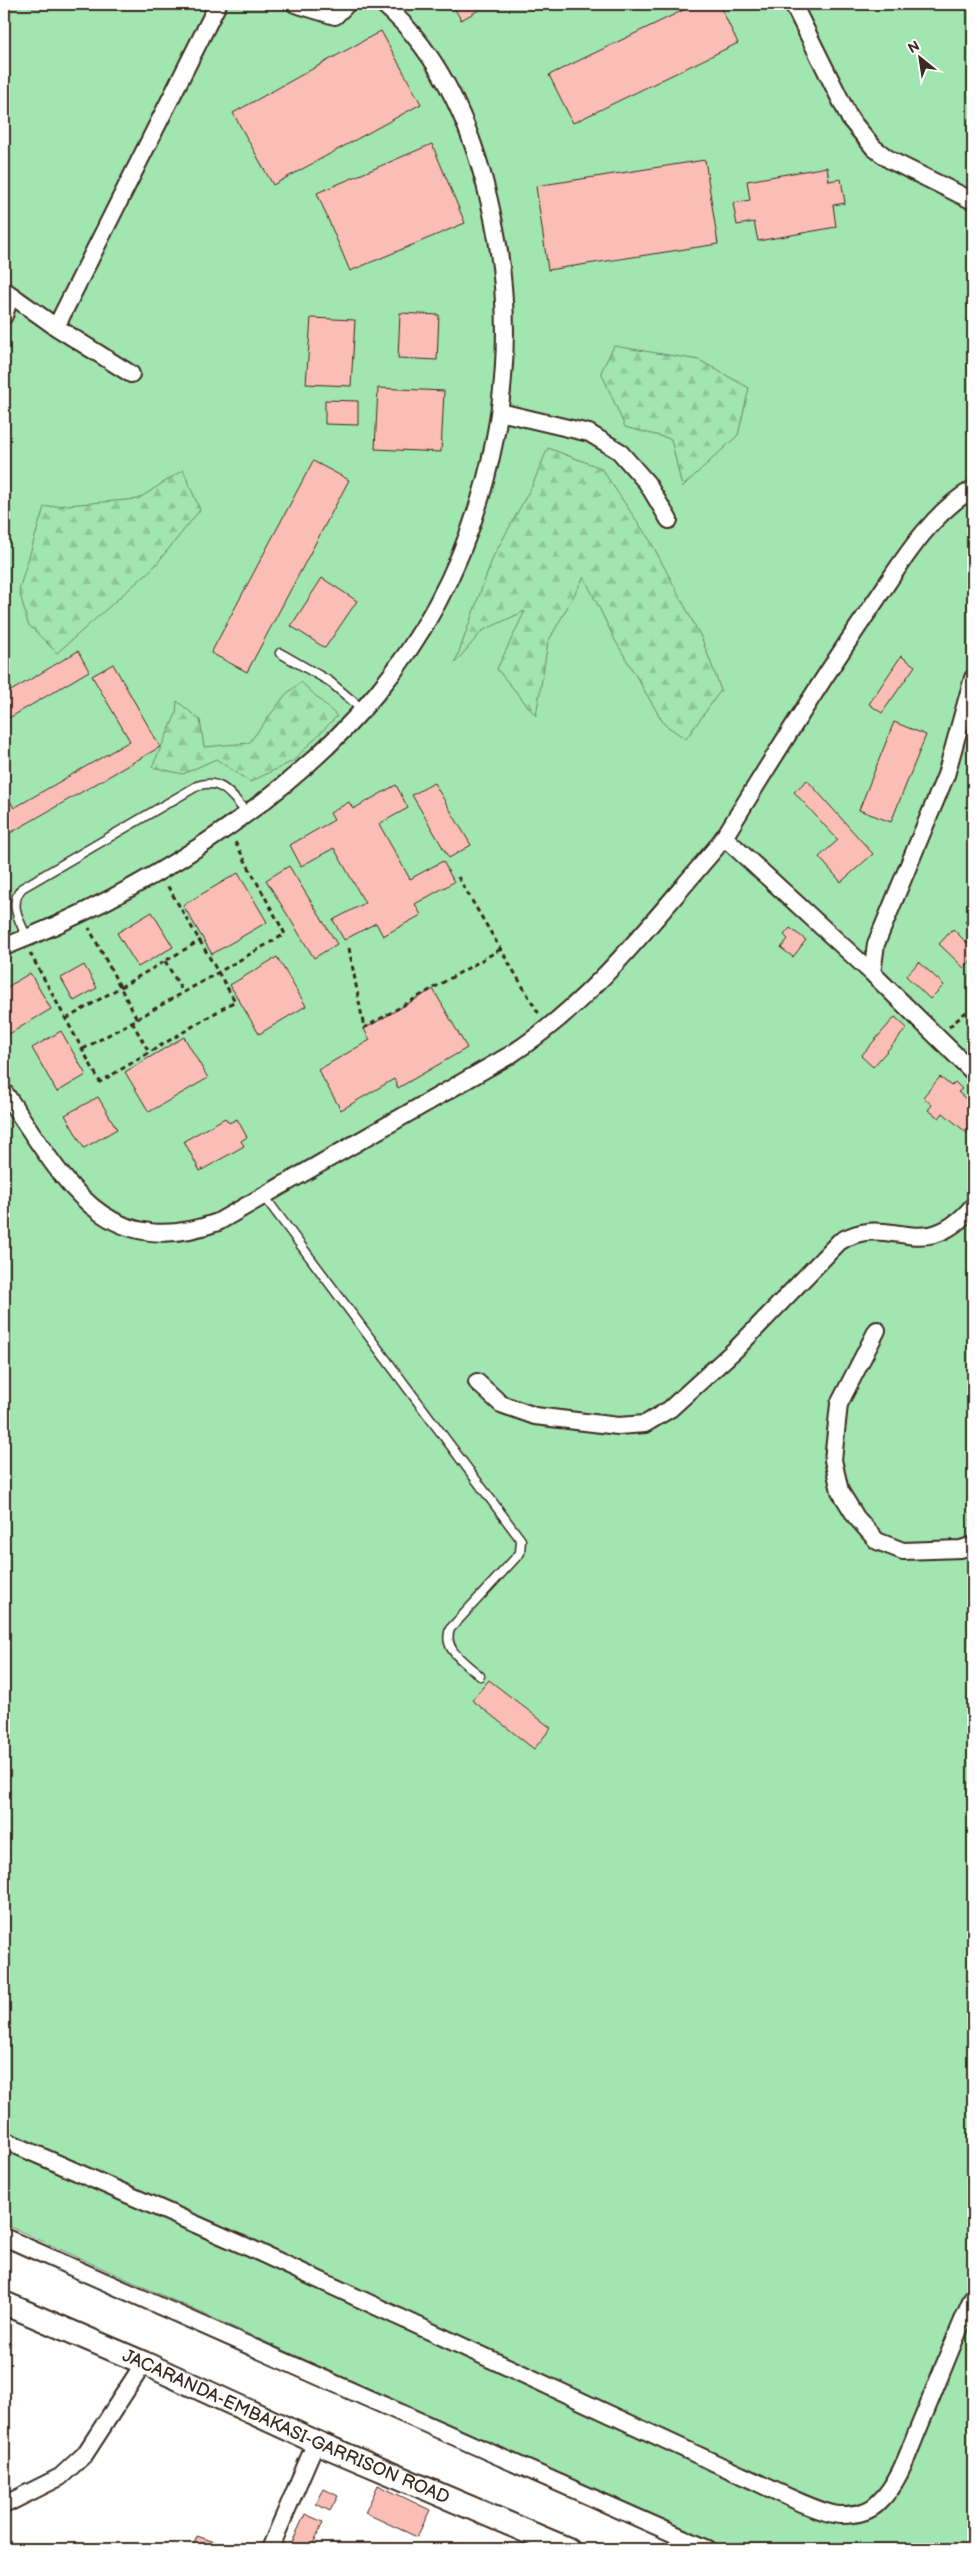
<svg xmlns="http://www.w3.org/2000/svg" width="977" height="2553" viewBox="0 0 977 2553" font-family="'Balsamiq Sans',sans-serif">
	<style>
		.grass { fill: #a1e5b1; stroke: #6e8868 }
		.forest { fill: url(#forest-firs); stroke: #6e8868 }
		.building { fill: #fabeb7; stroke: #3b2a1e }
		.lines { fill: none; stroke-linecap: round; stroke-linejoin: round }
		.lane-casing { stroke: #3b2a1e; stroke-width: 11 }
		.street-casing { stroke: #3b2a1e; stroke-width: 20 }
		.secondary-casing { stroke: #3b2a1e; stroke-width: 26 }
		.path { stroke: #3b2a1e; stroke-width: 3; stroke-dasharray: 5 4; stroke-linecap: butt }
		.lane { stroke: #fff; stroke-width: 8 }
		.street { stroke: #fff; stroke-width: 16 }
		.secondary { stroke: #fff; stroke-width: 22 }
		.labels { text-anchor: middle; stroke-width: 4; stroke-linejoin: round; paint-order: stroke }
		.street-label { font-size: 18px; fill: #3b2a1e; stroke: #fff }
	</style>
	<defs>
		<pattern id="forest-firs" width="22" height="20" patternUnits="userSpaceOnUse" patternTransform="scale(1.25)"><rect width="22" height="20" fill="#a1e5b1"/><path d="M5 1l3.5 6h-7zM16 11l3.5 6h-7z" fill="#8cc598"/></pattern>
	</defs>
	<rect width="100%" height="100%" fill="#fff"/>
	<filter id="ink" filterUnits="userSpaceOnUse"><feTurbulence type="fractalNoise" baseFrequency=".02" numOctaves="2"/><feDisplacementMap in="SourceGraphic" scale="10" xChannelSelector="R" yChannelSelector="G"/><feConvolveMatrix kernelMatrix="1 2 1 2 8 2 1 2 1" color-interpolation-filters="sRGB"/></filter>
	<g filter="url(#ink)">
		<!-- grass -->
		<path class="grass" d="M4,4H973V2549H725L4,2224Z"/>
		<!-- forest -->
		<path class="forest" d="M614,346L699,360L749,388L738,435L682,487L671,439L625,427L601,372Z
			M548,448L601,468L651,542L702,639L721,690L686,739L664,724L615,640L584,577L548,642L536,716L497,669L525,611L482,631L455,663L493,557L532,486Z
			M183,470L200,510L154,567L57,653L28,624L19,590L44,507L138,499Z
			M301,682L337,716L293,761L250,782L216,759L183,774L152,767L176,714L177,701L200,720L204,747L249,743L286,694Z"/>
		<!-- building -->
		<path class="building" d="M452,4H490L461,20Z
			M696,4H719L738,43L573,123L549,75Z
			M381,31L421,104L273,185L233,113Z
			M432,144L465,223L350,271L317,193Z
			M705,160L718,244L548,270L536,186Z
			M827,167L829,181L841,179L845,203L833,205L836,227L758,241L754,222L737,225L733,203L750,200L747,181Z
			M400,313L439,315L437,360L398,358Z
			M311,318L355,320L351,386L306,384Z
			M378,388L444,391L441,452L375,449Z
			M325,400L358,401V425L325,424Z
			M313,461L349,480L247,672L211,653Z
			M322,578L357,601L325,648L291,626Z
			M78,651L89,671L4,721V695Z
			M901,656L915,666L882,713L869,704Z
			M113,664L160,747L5,836L4,790L14,808L130,741L92,676Z
			M894,722L926,735L891,822L859,810Z
			M807,780L873,854L841,882L819,857L838,840L794,792Z
			M434,783L471,845L449,858L412,795Z
			M396,785L408,808L379,824L410,879L443,861L454,882L415,904L421,915L383,936L376,923L344,940L333,920L365,903L334,848L301,866L290,845L334,820L330,813L349,802L353,809Z
			M289,866L337,944L314,958L266,880Z
			M238,873L267,922L212,954L183,905Z
			M152,912L173,947L138,967L117,933Z
			M973,913V930L965,922Z
			M790,928L806,940L793,957L781,948L788,939L784,935Z
			M953,929L973,949V958L964,968L939,944Z
			M277,957L306,1006L259,1034L230,985Z
			M919,962L944,985L930,999L906,976Z
			M84,965L97,988L74,1001L61,978Z
			M30,973L51,1009L9,1034L4,1026V989Z
			M433,989L467,1048L398,1088L394,1079L341,1110L318,1070L370,1040L364,1029Z
			M895,1017L907,1028L873,1067L861,1056Z
			M61,1031L86,1075L57,1092L32,1048Z
			M184,1037L208,1078L149,1112L125,1072Z
			M940,1077L951,1086L955,1082L962,1089L958,1092L973,1105V1126L967,1133L943,1113L939,1118L928,1110L932,1105L923,1097Z
			M98,1097L117,1129L84,1148L65,1115Z
			M225,1118L229,1123L237,1119L247,1137L241,1141L244,1146L200,1171L184,1141Z
			M489,1680L551,1728L534,1749L472,1700Z
			M378,2485L430,2510L417,2537L365,2513Z
			M324,2489L338,2496L330,2511L316,2504Z
			M305,2514L323,2522L311,2549H289Z
			M197,2536L236,2549H192Z"/>
		<g class="lines">
			<!-- lane casing -->
			<g class="lane-casing">
				<path id="lane" d="M280,653L329,681L362,709
					M27,938C20,921 8,904 22,888L197,786C221,777 232,796 246,812
					M264,1196L521,1540L520,1553L450,1629C442,1650 465,1662 480,1676"/>
			</g>
			<!-- street casing -->
			<g class="street-casing">
				<path id="street" d="M295,4L335,16L347,4
					M793,4L850,119L874,148L890,160L973,201
					M4,290L56,327L131,374
					M4,316L10,296
					M56,327L218,4
					M500,412L589,433L619,451L647,483L669,520
					M724,837L872,973L973,1072
					M4,947C137,895 284,805 376,694C480,569 524,398 497,239C482,154 451,62 383,4
					M872,973L876,944L946,775L973,678
					M4,1092C61,1172 100,1265 218,1222L510,1055C592,1002 651,923 715,849L728,831C774,756 820,682 870,609C899,567 928,515 973,489
					M877,1330L839,1404L833,1460L840,1491L856,1517L877,1541L903,1551L961,1549L973,1545
					M477,1382L501,1404L535,1416L618,1426L645,1424L670,1409L737,1348L839,1242C890,1210 922,1267 973,1206
					M4,2140L252,2249L741,2475C764,2485 819,2514 840,2515C854,2515 870,2512 879,2502C898,2484 908,2454 917,2432C936,2387 953,2342 973,2297
					M4,2237L708,2549
					M4,2505L60,2477L85,2454L144,2363
					M270,2549L316,2442"/>
			</g>
			<!-- secondary casing -->
			<g class="secondary-casing">
				<g id="secondary">
					<path id="s1" d="M4,2303L144,2363L316,2442L568,2549"/>
				</g>
			</g>
			<!-- path -->
			<path class="path" d="M458,877L539,1014
				M349,948L364,1028L501,949
				M30,953L100,1082L235,1001L167,885
				M165,961L183,992
				M66,1019L201,940
				M137,1019L285,934L235,842
				M132,1022L149,1052
				M949,1027L973,1006
				M83,1049L137,1019L89,928"/>
			<!-- lane -->
			<use href="#lane" class="lane"/>
			<!-- street -->
			<use href="#street" class="street"/>
			<!-- secondary -->
			<use href="#secondary" class="secondary"/>
		</g>
	</g>
	<g class="labels">
		<!-- street labels -->
		<g class="street-label">
			<text dy="6" stroke="none"><textPath href="#s1" startOffset="308">JACARANDA-EMBAKASI-GARRISON ROAD</textPath></text>
		</g>
	</g>
	<!-- margin -->
	<rect width="977" height="2553" fill="none" stroke="#fff" stroke-width="20"/>
	<rect x="10" y="10" width="957" height="2533" fill="none" stroke="#3b2a1e" stroke-width="2" filter="url(#ink)"/>
	<!-- north arrow -->
	<g transform="translate(920 58) rotate(330)" stroke="#ffffff" stroke-width="4" paint-order="stroke">
	<path d="M0-4L9 19L0 12L-9 19Z" fill="#3b2a1e"/>
	<text y="-8" font-size="14" font-weight="bold" text-anchor="middle" fill="#3b2a1e">N</text>
	</g>
</svg>
